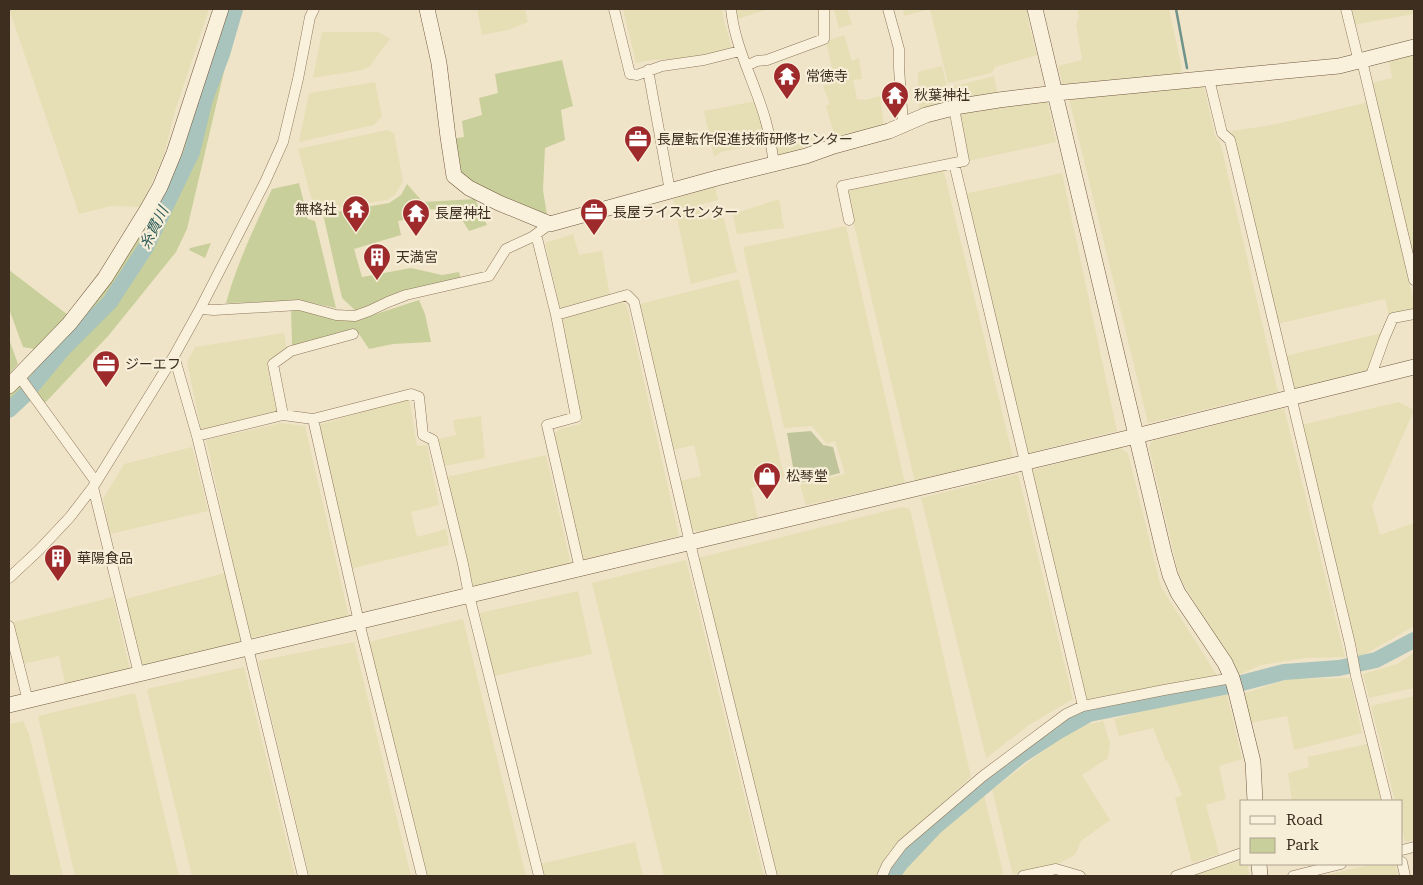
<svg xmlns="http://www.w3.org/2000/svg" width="1423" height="885" viewBox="0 0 1423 885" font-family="'Roboto Serif','Noto Sans JP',serif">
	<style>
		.farmland { fill: #e6deb5 }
		.green { fill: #c9cf9b }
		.cemetery { fill: #bfc49a }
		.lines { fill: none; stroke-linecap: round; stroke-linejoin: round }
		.stream { stroke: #6f938a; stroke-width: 2.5 }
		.river { stroke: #a9c4bc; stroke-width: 16 }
		.street-casing { stroke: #8d765c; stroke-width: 11 }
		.secondary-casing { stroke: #6f573f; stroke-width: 16 }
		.street { stroke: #faf1dc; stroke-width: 10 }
		.secondary { stroke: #faf1dc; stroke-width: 15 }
		.labels { text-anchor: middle; stroke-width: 4.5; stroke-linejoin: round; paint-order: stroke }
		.poi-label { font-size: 14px; fill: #3d2e20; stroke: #f7eed8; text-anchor: start }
		.water-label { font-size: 15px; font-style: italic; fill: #2f5d5a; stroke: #f7eed8 }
	</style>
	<rect width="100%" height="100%" fill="#f0e4c8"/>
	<!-- farmland -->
	<path class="farmland" d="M9,9H209L175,111L164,155L141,207L111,206L79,214Z
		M477,9H525L528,22L508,30L482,35Z
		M623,9H722L723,17L732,49L697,58L652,60L636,63Z
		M737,9H769L738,19Z
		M834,9H847L852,24L839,28Z
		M903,9H1027L1029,26L1037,55L995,67L992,73L948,83L930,9L904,16Z
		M1077,9H1169L1182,69L1178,78L1065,87L1062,83L1058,66L1082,60L1076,24L1079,17Z
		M1349,9H1414V14L1353,25Z
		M322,32H377L383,34L390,39L369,67L362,70L313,78Z
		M844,35L852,61L859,58L862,79L853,80L857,99L865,100L880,96L884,127L836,141L826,106L830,104L823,86L835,82L826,41Z
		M1414,53V265L1372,83L1392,78L1389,59Z
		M942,66L947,86L918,93V72Z
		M994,76L998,96L919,111V95Z
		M375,82L382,116L374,125L299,142L309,93Z
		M1193,85L1204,87L1215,136L1221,145L1278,392L1148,423L1069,99Z
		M1047,99L1056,142L968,161L958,115L963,110Z
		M756,101L768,143L721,152L714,157L704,111Z
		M1369,102L1414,304V310L1389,316L1385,299L1277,324L1231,131L1272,125Z
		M387,130L394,133L403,181L395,195L387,200L319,211L314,208L298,149Z
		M799,134L803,150L777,160L772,139Z
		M943,168L1013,457L997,463L915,482L846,191L847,188Z
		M1062,173L1117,431L1025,454L964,194Z
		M715,187L718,200L699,205L703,220L723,215L737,272L691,284L673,199Z
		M779,199L784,228L737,234L733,214Z
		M846,226L905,483L806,505L800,485L845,474L835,441L827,444L812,426L784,428L743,247Z
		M573,234L579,255L602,251L610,296L560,308L545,243Z
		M739,279L784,477L751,488L758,518L699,532L691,529L680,481L701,476L694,445L673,450L639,307L640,304Z
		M623,302L627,306L679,536L582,560L555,434L559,429L581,424L562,318Z
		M284,333L287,351L267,364L277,413L203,431L201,429L187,362L195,347Z
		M1382,333L1369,371L1291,391L1285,356Z
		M409,398L417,446L427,445L439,505L411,512L417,537L446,529L449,545L350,569L319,425Z
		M1399,402L1414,410L1372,506L1380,535L1414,523V626L1359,658L1301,425Z
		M1284,408L1345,657L1305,658L1261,665L1238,675L1235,667L1185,587L1178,572L1149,447L1152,441Z
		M481,416L485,458L444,466L438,439L456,435L453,420Z
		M281,423L305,426L349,617L250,638L206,440Z
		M192,447L208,511L110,534L103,499L124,464Z
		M1119,447L1128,453L1161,587L1220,680L1085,703L1032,470Z
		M546,455L571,565L474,589L447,477Z
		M1018,474L1073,699L1029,725L986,758L921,498Z
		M902,507L910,509L971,777L889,852L880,866L877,876H775L698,558Z
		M686,560L764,876H664L592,583Z
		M225,573L241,642L141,667L126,599Z
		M578,591L592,654L494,676L480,613Z
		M113,597L130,670L66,687L59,656L23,664L14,622Z
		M463,619L526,876H426L369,642Z
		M354,642L411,876H309L258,661Z
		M1414,653V688L1369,698L1363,674L1397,664Z
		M244,667L295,876H192L147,689Z
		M1350,678L1362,733L1294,750L1287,716L1249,723L1242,694L1289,679Z
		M135,693L179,876H75L38,716Z
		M1227,695L1242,759L1219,766L1226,799L1206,805L1219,854L1192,863L1175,798L1182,795L1168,761H1166L1153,728L1119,736L1114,719L1157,707Z
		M1414,696V840L1405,842L1402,828V801H1395L1371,706Z
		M23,721L29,734L63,876H9V724Z
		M1103,721L1110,743L1108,758L1082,775L1110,820L1081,841L1075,855L1052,867L1013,875L992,790L1073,728Z
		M1367,744L1381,801H1292L1288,773L1309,767L1308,757Z
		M984,795L1003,872L1001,876H898L908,861L944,825Z
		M635,842L643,876H543L540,864Z
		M1242,860V864H1248L1249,876H1192Z
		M1374,864H1395L1398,876H1322Z"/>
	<!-- green -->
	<path class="green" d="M227,9H243L227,59L187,229L176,252L109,335L44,404L34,390L9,416V394L71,326L147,223L180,160Z
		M562,60L573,106L561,110L565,140L545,148L543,190L547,215L525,210L462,179L450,139L464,137L462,121L482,115L479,98L498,93L495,74Z
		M299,183L308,219L315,221L336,308L302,301L226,303C237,263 255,226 272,189Z
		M407,184L423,202L475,199L487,225L469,231L456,210L425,209L409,211L410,219L398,221L401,235L354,249L362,277L411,268L442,275L459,272L461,279L357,312L342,298L323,214L389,203L401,195Z
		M211,243L205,258L189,250L190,248Z
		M9,270L68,315L34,349L23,347L9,309Z
		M419,300L425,314L431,342L393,344L369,349L357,331L292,346L291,308L352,320L376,314Z
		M9,339L18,364L9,374Z"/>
	<!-- cemetery -->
	<path class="cemetery" d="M811,431L823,445L833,447L840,473L796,484L787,433Z"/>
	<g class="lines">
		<!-- stream -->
		<path class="stream" d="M1176,9L1187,68"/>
		<!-- river -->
		<path class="river" d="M9,410L25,395L63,349L110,302L146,247L192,152L205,99L222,54L235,9
			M892,876L900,864L936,826L1020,756L1057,732L1089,714L1234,685L1284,672L1339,668L1376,660L1414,640"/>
		<!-- street casing -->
		<g class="street-casing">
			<path id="street" d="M614,9L630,74L637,75L662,66L704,60L740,51
				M731,9C735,49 756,84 766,122C770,136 772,150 774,164
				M888,9L899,49V68L903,124
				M1346,9L1358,58L1363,65L1414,280
				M746,66L757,61L767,60L824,39V9
				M648,70L670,191
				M1209,79L1222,133L1230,140L1350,644L1356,676L1387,801
				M954,163L1083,706
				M849,220L842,186L964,161L954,108
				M536,234L556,315L576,417L547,425L580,569
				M200,309L214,310L299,305L336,315L355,316L369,311L388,302L406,295L489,276L506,249L532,237L550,224
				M556,315L627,295L634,302L690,543L772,876
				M174,356L197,436L303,876
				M19,376L96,482
				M1370,378L1384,339L1393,318L1414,314
				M283,415L273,364L291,351L353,334
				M313,419L359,622L422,876
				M197,436L283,415L313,419L411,394L419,397L423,435L433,440L463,564L469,595L539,876
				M93,487L139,674
				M9,578L39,550L70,517L93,487L174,356L200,309L265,182L283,142L298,79L310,17L314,9
				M9,626L28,701
				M1402,850L1414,847
				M1402,862L1405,876
				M882,876L887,865L902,845L983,776L1066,714L1083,706L1164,690L1232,678
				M1023,876L1056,869L1080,876
				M1176,876L1242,853
				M1293,876L1341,864"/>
		</g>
		<!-- secondary casing -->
		<g class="secondary-casing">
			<path id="secondary" d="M427,9L439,63L448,137L454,176L469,188L499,203L550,224L717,178L806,156L834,146L889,131L926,115L961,106L999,100L1056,93L1339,66L1414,47
				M1035,9L1164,553L1170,575L1178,593L1225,663L1232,678L1236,692L1253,762L1255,801
				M9,386L69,324L80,310L105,278L147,210L160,187L174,153L221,9
				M9,705L1136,436L1414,367
				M1259,864L1260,876"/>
		</g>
		<!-- street -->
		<use href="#street" class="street"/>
		<!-- secondary -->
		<use href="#secondary" class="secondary"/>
	</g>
	<!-- icons -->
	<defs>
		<g id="temple-pin" transform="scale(1.4375)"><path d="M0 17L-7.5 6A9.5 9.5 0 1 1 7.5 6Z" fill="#9e2a2b" stroke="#f7eed8"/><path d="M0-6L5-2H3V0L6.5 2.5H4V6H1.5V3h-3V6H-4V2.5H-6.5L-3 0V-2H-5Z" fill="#fff"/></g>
		<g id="office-pin" transform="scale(1.4375)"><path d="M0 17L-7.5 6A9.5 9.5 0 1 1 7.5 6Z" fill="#9e2a2b" stroke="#f7eed8"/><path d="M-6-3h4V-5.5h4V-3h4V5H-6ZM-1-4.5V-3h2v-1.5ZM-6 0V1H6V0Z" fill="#fff"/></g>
		<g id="building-pin" transform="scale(1.4375)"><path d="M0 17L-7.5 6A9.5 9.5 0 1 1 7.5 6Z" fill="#9e2a2b" stroke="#f7eed8"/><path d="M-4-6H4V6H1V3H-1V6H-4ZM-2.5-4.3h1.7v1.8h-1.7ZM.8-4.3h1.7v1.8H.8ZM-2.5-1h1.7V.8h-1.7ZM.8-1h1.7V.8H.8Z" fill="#fff"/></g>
		<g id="shop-pin" transform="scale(1.4375)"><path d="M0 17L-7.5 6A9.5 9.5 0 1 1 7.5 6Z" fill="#9e2a2b" stroke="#f7eed8"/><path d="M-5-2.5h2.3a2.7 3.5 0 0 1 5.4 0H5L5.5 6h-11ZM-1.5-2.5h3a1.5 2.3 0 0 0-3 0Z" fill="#fff"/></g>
	</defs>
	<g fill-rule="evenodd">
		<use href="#temple-pin" x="787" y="76"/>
		<use href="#temple-pin" x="895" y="95"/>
		<use href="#office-pin" x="638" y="139"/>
		<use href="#temple-pin" x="356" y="209"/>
		<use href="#office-pin" x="594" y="212"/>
		<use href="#temple-pin" x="416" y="213"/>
		<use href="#building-pin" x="377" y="257"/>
		<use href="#office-pin" x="106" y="364"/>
		<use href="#shop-pin" x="767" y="476"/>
		<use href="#building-pin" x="58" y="558"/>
	</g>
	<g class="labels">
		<!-- poi labels -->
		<g class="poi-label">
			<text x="806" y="81">常徳寺</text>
			<text x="914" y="100">秋葉神社</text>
			<text x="657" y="144">長屋転作促進技術研修センター</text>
			<text x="337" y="214" text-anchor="end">無格社</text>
			<text x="613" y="217">長屋ライスセンター</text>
			<text x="435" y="218">長屋神社</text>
			<text x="396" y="262">天満宮</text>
			<text x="125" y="369">ジーエフ</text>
			<text x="786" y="481">松琴堂</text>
			<text x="77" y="563">華陽食品</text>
		</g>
		<!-- water labels -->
		<g class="water-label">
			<text transform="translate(154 228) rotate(-63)" y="5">糸貫川</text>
		</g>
	</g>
	<!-- border -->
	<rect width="1423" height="885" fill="none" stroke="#3d2e20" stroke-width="20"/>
	<!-- legend -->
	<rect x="1240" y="800" width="162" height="65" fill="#f7eed8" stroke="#ada18e"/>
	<rect x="1250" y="816" width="25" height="8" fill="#faf1dc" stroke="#ada18e"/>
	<text x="1286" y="825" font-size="15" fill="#3d2e20">Road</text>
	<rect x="1250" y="838" width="25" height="15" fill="#c9cf9b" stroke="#ada18e"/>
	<text x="1286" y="850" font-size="15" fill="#3d2e20">Park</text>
</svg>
